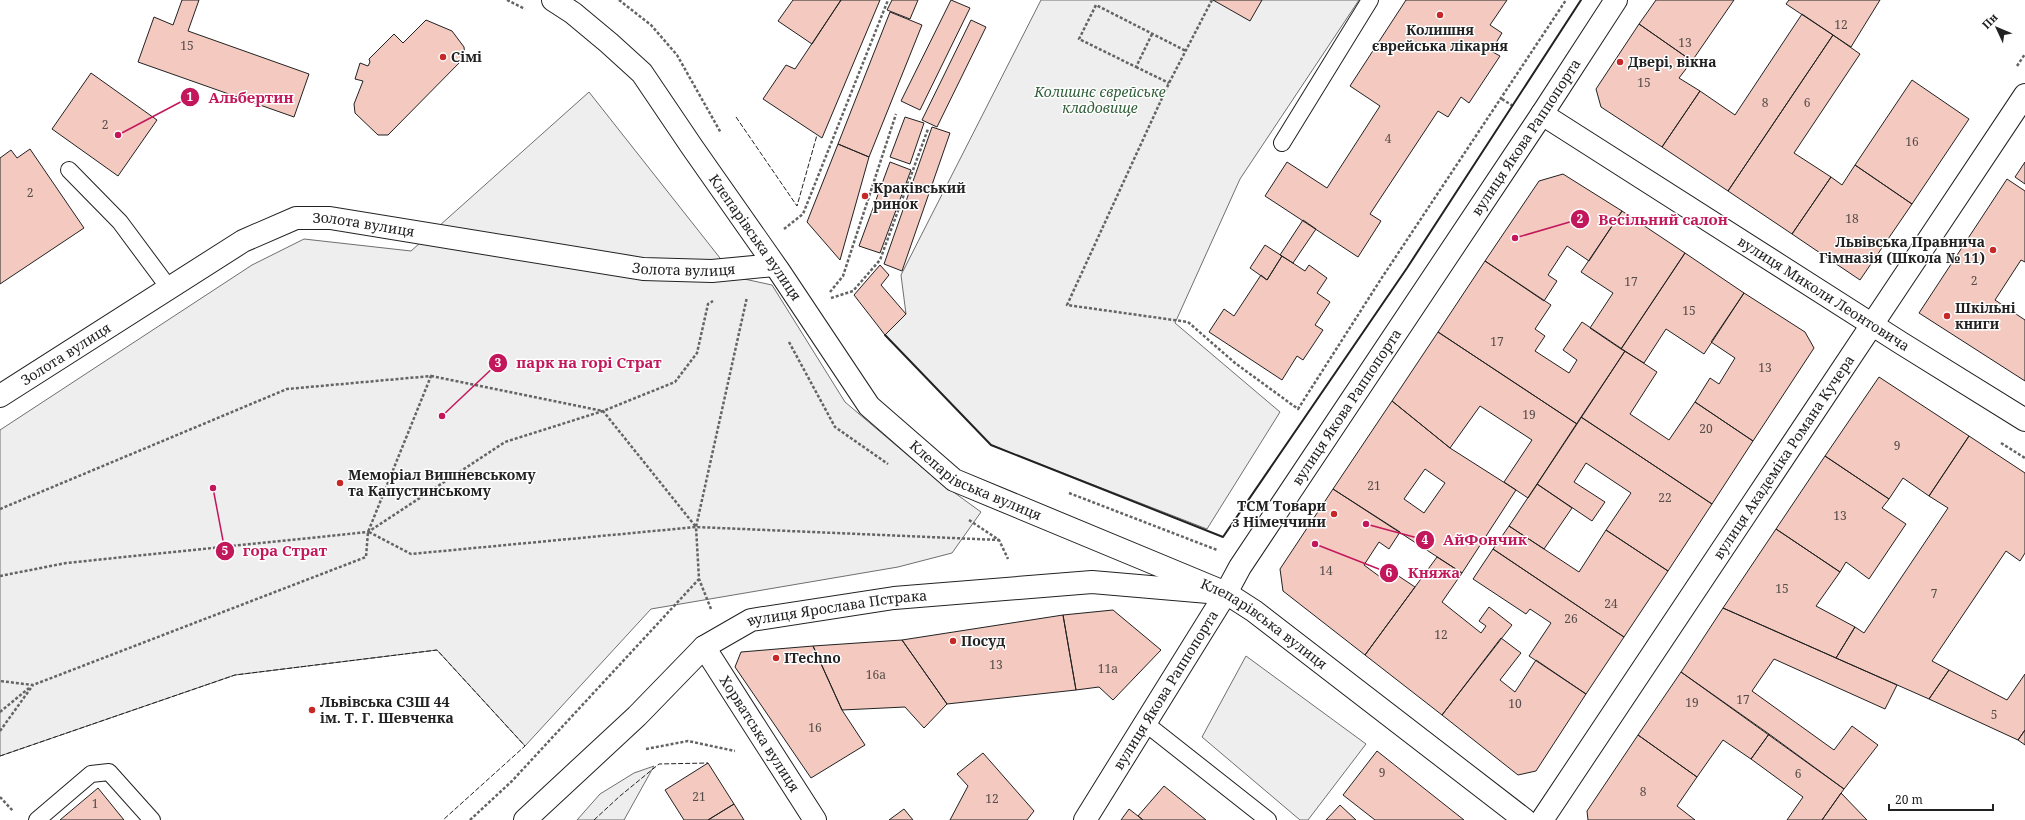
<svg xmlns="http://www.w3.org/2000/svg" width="2025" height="820" viewBox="0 0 2025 820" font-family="'Noto Serif',serif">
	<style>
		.green { fill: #eee; stroke: #6f6f6f }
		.building { fill: #f3c9c0; stroke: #222; fill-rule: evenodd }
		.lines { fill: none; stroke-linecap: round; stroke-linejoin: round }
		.lane-casing { stroke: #222; stroke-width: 18 }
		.street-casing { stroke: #222; stroke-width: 24 }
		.secondary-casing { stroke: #222; stroke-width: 24 }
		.path { stroke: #646464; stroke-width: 2.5; stroke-dasharray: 3 2; stroke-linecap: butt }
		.lane { stroke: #fff; stroke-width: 16 }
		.street { stroke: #fff; stroke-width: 22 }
		.secondary { stroke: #fff; stroke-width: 22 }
		.fence { stroke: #222; stroke-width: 1; stroke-dasharray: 5 2; stroke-linecap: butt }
		.wall { stroke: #222; stroke-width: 2 }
		.poi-dot { fill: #c62828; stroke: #fff; stroke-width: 1.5 }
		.labels { text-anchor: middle; stroke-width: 3; stroke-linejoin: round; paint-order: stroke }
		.number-label { font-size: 12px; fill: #564c4a }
		.poi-label { font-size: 14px; font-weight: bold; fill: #222; stroke: #fff; text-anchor: start }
		.park-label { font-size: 14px; font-style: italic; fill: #2f5e38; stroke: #fff }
		.street-label { font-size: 14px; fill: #222; stroke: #fff }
		.leader { fill: none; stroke: #c2185b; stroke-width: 1.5 }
		.callout-dot { fill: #c2185b; stroke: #fff; stroke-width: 1.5 }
		.mark-label { font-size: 12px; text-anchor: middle; font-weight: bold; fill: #fff }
		.callout-label { font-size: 15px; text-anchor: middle; font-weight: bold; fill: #c2185b; stroke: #fff; stroke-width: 3; stroke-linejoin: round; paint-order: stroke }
	</style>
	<rect width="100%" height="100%" fill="#fff"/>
	<!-- green -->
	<path class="green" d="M1041,0H1359L1240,179L1175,323L1280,412L1207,529L991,445L885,335L906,314L901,275Z
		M589,92L735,277L772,285L845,402L937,480L981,512L952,553L898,567L651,609L525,746L437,650L235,675L0,756V430L252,265L304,239L411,251Z
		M1246,656L1366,744L1308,820H1300L1202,737Z
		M654,766L624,820H577L600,794L634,773Z"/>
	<!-- building -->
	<path class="building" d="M182,0H199L188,31L309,74L294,117L138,62L154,17L173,25Z
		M793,0H841L812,44L778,21Z
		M841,0H880L822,138L763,99L786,65L795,69Z
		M892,0H918L910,19L887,10Z
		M951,0L970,8L920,110L901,101Z
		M1213,0H1262L1250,21Z
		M1406,0H1507L1490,25L1502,33L1491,51L1500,56L1469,103L1461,97L1448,117L1438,111L1370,214L1381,221L1358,257L1265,196L1287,162L1327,188L1380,106L1350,86Z
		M1656,0H1734L1692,61L1639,24Z
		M1789,0H1880L1851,47L1786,4Z
		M890,12L922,25L869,157L838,144Z
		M1802,14L1833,35L1728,191L1662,147L1700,91L1735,115Z
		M426,20L452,31L464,47L465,57L388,135H378L355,113L354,104L363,81L355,79L360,63L368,66L370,62L369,59L394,34L403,43Z
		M971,20L986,27L937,127L922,120Z
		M1639,24L1692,61L1679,78L1700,91L1662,147L1601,107L1596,89Z
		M1833,35L1860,54L1794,153L1831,177L1792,234L1728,191Z
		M91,73L157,120L118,176L52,129Z
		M1912,80L1969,119L1912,204L1855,165Z
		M905,117L924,123L910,164L890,157Z
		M932,127L950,133L902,271L884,264Z
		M838,144L869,157L840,260L807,222Z
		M30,149L84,228L0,284V158L11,150L17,158Z
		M890,162L911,170L880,253L859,246Z
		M2025,162V184L2015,177Z
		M1855,165L1912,204L1860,280L1792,234L1831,177L1842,185Z
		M1563,174L1622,211L1589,261L1567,246L1548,275L1557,281L1544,301L1485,261L1539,181Z
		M2007,179L2025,191V262L2021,260L1995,300L2025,320V381L1919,313Z
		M1622,211L1685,253L1621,349L1590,328L1613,293L1581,272Z
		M1303,220L1316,229L1293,263L1280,255Z
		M1265,245L1282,256L1267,280L1250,268Z
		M1685,253L1744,293L1704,354L1666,329L1644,363L1621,349Z
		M1282,256L1305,271L1309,265L1327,278L1317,293L1330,302L1315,325L1323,330L1303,360L1297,356L1282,380L1209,332L1224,309L1234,316L1261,275L1267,280Z
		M1485,261L1551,305L1535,329L1545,336L1535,351L1569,373L1577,360L1563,350L1582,322L1625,351L1577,424L1438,332Z
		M880,265L889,275L881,285L906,314L885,335L854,295Z
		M1744,293L1805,332L1814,348L1753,441L1695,402L1710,378L1719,384L1735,358L1711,342Z
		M1438,332L1577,424L1528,498L1504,482L1532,440L1480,406L1450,448L1392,401Z
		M1625,351L1657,372L1630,414L1669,440L1695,402L1753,441L1712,504L1581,417Z
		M1879,377L1969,436L1929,496L1903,478L1889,499L1825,456Z
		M1392,401L1450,448L1516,490L1462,573L1333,489ZM1425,469L1445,483L1424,513L1404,499Z
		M1581,417L1712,504L1668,571L1606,530L1631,493L1586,463L1574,482L1605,502L1592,521L1537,484Z
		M1969,436L2025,473V553L2020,561L2006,551L1932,661L1949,670L1929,699L1836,658L1855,627L1864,633L1948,508L1929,496Z
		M1825,456L1889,499L1882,508L1906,524L1869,579L1846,562L1840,572L1776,529Z
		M1537,484L1572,508L1544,549L1509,526Z
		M1333,489L1400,532L1389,549L1379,542L1364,565L1387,582L1394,573L1415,587L1365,655L1283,591L1280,569Z
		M1509,526L1579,572L1606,530L1668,571L1624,637L1493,549Z
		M1776,529L1840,572L1816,606L1855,627L1836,658L1723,608Z
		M1493,549L1624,637L1586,694L1529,656L1551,623L1530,609L1526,614L1473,579Z
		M1437,557L1462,573L1442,602L1481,633L1486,626L1479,621L1489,607L1512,625L1442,715L1365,655Z
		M1723,608L1897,685L1885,709L1774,659L1752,691L1834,750L1852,726L1878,745L1844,789L1681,672Z
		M1113,610L1161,650L1113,700L1099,687L1076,690L1063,615Z
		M1063,615L1076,690L947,704L902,640Z
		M1501,638L1521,653L1500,680L1515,692L1536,660L1586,694L1536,771L1518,775L1442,715Z
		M902,640L947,704L924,728L905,707L842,710L813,646Z
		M813,646L842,710L865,745L811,778L735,667L741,652Z
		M1949,670L2007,700L2025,674V730L2018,740L1929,699Z
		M1681,672L1769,734L1751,759L1723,740L1697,777L1638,735Z
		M2025,730V745L2018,740Z
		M1769,734L1844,789L1822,820H1787L1803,797L1751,759Z
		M1638,735L1697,777L1677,806L1695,820H1588L1587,811Z
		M1377,751L1464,820H1375L1343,795Z
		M983,753L1034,811L1027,820H950L968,786L957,774Z
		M708,763L734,804L708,820H684L665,790Z
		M1164,786L1206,820H1143L1138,816Z
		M98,788L124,820H60Z
		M1841,793L1867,820H1822Z
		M734,804L744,820H708Z
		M1340,805L1356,820H1326Z
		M904,809L913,820H889Z
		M1129,809L1138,816L1143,820H1121Z"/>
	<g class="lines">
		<!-- lane casing -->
		<g class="lane-casing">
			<path id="lane" d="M1282,143L1370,0
				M69,170L120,222L169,288
				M1145,723L1268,820
				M37,820L91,774L109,772L152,820"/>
		</g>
		<!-- street casing -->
		<g class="street-casing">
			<g id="street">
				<path id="s1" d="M1542,114L1901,343L2025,420"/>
				<path id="s2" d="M704,647L815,820"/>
				<path id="s3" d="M525,820L637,716L704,647L751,620L894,598L1092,582L1220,593"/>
				<path id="s4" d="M1085,820L1226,593L1240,567L1542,114L1616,0"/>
				<path id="s5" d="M1542,820L2025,95"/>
			</g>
		</g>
		<!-- secondary casing -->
		<g class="secondary-casing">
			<g id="secondary">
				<path id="s6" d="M553,0L573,13L609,43L642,73L692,147L779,271L869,406L954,480L1226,593L1254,611L1525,820"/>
				<path id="s7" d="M0,396L243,241L296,218H330L643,269L712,271L774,265"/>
			</g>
		</g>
		<!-- path -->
		<path class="path" d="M507,0L525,9
			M619,0L651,25L677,55L721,133
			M1212,0L1169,83L1067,305L1188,322L1235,363L1298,409L1381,279L1566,0
			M1152,34L1136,67L1079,39L1096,5L1186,51
			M2017,66L2025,54
			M1136,67L1169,83
			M1502,99L1513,106
			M784,229L803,214L888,0
			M830,292L843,276L896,114
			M831,298L853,291L880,260L928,129
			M789,342L835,427L888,464
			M431,376L603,411L696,527
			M2001,443L2025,458
			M1069,493L1217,550
			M0,509L287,389L431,376L368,532L366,557L33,685L0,681
			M969,520L999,540L1008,559
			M369,532L411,554L696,527L999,540
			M0,576L66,563L368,532L505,442L603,411L675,382L697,353L708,304L713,301
			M711,609L699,579L696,527L747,297
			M0,712L29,688
			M0,731L33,685
			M646,749L688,741L735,751
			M0,797L13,811
			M470,820L512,781L699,579"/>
		<!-- lane -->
		<use href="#lane" class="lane"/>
		<!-- street -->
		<use href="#street" class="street"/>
		<!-- secondary -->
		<use href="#secondary" class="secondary"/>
		<!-- fence -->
		<path class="fence" d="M736,117L797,206L817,135
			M0,756L235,675L437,650L525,746L443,820
			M594,820L620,796L659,764L708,763"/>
		<!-- wall -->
		<path class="wall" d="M885,335L991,445L1223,537L1407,268L1581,0"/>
	</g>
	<!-- markers -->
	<g class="poi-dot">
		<circle cx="1440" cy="15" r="4"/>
		<circle cx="443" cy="57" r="4"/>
		<circle cx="1620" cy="62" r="4"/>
		<circle cx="865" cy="196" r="4"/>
		<circle cx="1993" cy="250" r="4"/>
		<circle cx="1947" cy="316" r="4"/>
		<circle cx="340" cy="483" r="4"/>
		<circle cx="1334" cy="514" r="4"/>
		<circle cx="953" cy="641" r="4"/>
		<circle cx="776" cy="658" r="4"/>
		<circle cx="312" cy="710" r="4"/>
	</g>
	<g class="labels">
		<!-- number labels -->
		<g class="number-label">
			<text x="1841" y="29">12</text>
			<text x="1685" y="47">13</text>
			<text x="187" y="50">15</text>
			<text x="1644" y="87">15</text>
			<text x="1765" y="107">8</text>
			<text x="1807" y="107">6</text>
			<text x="105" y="129">2</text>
			<text x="1388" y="143">4</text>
			<text x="1912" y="146">16</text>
			<text x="30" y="197">2</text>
			<text x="1852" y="223">18</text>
			<text x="1974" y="285">2</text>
			<text x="1631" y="286">17</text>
			<text x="1689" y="315">15</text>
			<text x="1497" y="346">17</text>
			<text x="1765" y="372">13</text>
			<text x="1529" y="419">19</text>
			<text x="1706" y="433">20</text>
			<text x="1897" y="450">9</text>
			<text x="1374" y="490">21</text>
			<text x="1665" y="502">22</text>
			<text x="1840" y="520">13</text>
			<text x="1326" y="575">14</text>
			<text x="1782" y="593">15</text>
			<text x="1934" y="598">7</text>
			<text x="1611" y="608">24</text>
			<text x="1571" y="623">26</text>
			<text x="1441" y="639">12</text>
			<text x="996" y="669">13</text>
			<text x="1108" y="673">11а</text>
			<text x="876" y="679">16а</text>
			<text x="1743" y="704">17</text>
			<text x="1692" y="707">19</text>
			<text x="1515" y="708">10</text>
			<text x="1994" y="719">5</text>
			<text x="815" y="732">16</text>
			<text x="1382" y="777">9</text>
			<text x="1798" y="778">6</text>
			<text x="1643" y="796">8</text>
			<text x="699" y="801">21</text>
			<text x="992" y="803">12</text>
			<text x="95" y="808">1</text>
		</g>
		<!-- poi labels -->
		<g class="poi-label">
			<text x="1440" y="35" text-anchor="middle">Колишня<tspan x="1440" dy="16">єврейська лікарня</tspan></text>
			<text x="451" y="62">Сімі</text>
			<text x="1628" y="67">Двері, вікна</text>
			<text x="873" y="193">Краківський<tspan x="873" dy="16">ринок</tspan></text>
			<text x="1985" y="247" text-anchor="end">Львівська Правнича<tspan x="1985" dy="16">Гімназія (Школа № 11)</tspan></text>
			<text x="1955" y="313">Шкільні<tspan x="1955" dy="16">книги</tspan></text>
			<text x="348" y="480">Меморіал Вишневському<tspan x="348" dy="16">та Капустинському</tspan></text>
			<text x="1326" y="511" text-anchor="end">ТСМ Товари<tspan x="1326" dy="16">з Німеччини</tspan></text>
			<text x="961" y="646">Посуд</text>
			<text x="784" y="663">ITechno</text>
			<text x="320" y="707">Львівська СЗШ 44<tspan x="320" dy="16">ім. Т. Г. Шевченка</tspan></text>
		</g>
		<!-- park labels -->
		<g class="park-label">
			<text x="1100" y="97">Колишнє єврейське<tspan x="1100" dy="16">кладовище</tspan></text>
		</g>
		<!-- street labels -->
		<g class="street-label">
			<text dy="5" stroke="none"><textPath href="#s4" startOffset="813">вулиця Якова Раппопорта</textPath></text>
			<text dy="5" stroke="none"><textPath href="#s7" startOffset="414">Золота вулиця</textPath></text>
			<text dy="5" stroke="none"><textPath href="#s6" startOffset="315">Клепарівська вулиця</textPath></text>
			<text dy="5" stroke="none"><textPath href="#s7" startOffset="738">Золота вулиця</textPath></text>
			<text dy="5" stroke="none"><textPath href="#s1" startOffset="334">вулиця Миколи Леонтовича</textPath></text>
			<text dy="5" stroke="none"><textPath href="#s7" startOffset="78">Золота вулиця</textPath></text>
			<text dy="5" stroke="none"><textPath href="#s4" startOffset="489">вулиця Якова Раппопорта</textPath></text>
			<text dy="5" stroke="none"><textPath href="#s5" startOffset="436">вулиця Академіка Романа Кучера</textPath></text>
			<text dy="5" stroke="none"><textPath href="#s6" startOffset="650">Клепарівська вулиця</textPath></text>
			<text dy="5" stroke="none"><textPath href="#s3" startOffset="390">вулиця Ярослава Пстрака</textPath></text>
			<text dy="5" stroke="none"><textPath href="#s6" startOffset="974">Клепарівська вулиця</textPath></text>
			<text dy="5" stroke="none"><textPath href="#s4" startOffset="153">вулиця Якова Раппопорта</textPath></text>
			<text dy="5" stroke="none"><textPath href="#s2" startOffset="103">Хорватська вулиця</textPath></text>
		</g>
	</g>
	<!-- callouts -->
	<path class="leader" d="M118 135L190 97M1515 238L1580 219M442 416L498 363M1366 524L1425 540M213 488L225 551M1315 544L1389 573"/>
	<g class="callout-dot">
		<circle cx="118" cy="135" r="4"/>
		<circle cx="1515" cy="238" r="4"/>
		<circle cx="442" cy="416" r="4"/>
		<circle cx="1366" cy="524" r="4"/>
		<circle cx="213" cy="488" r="4"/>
		<circle cx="1315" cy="544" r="4"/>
		<circle cx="190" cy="97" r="10"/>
		<circle cx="1580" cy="219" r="10"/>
		<circle cx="498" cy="363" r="10"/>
		<circle cx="1425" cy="540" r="10"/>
		<circle cx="225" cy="551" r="10"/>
		<circle cx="1389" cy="573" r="10"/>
	</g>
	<g class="mark-label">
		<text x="190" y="101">1</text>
		<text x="1580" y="223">2</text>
		<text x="498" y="367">3</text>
		<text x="1425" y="544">4</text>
		<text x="225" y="555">5</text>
		<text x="1389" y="577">6</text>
	</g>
	<g class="callout-label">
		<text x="251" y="103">Альбертин</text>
		<text x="1663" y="225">Весільний салон</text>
		<text x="589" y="368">парк на горі Страт</text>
		<text x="1485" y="545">АйФончик</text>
		<text x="285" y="556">гора Страт</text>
		<text x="1434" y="578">Княжа</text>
	</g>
	<!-- north arrow -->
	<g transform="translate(1997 28) rotate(314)" stroke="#ffffff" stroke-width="3" paint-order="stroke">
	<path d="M0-3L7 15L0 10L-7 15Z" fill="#222222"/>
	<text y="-6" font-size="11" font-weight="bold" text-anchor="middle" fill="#222222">Пн</text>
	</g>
	<!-- scale -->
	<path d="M1889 804v6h104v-6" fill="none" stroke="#222222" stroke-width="2"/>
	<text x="1895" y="804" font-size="12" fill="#222222" stroke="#ffffff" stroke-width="3" paint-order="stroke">20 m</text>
</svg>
